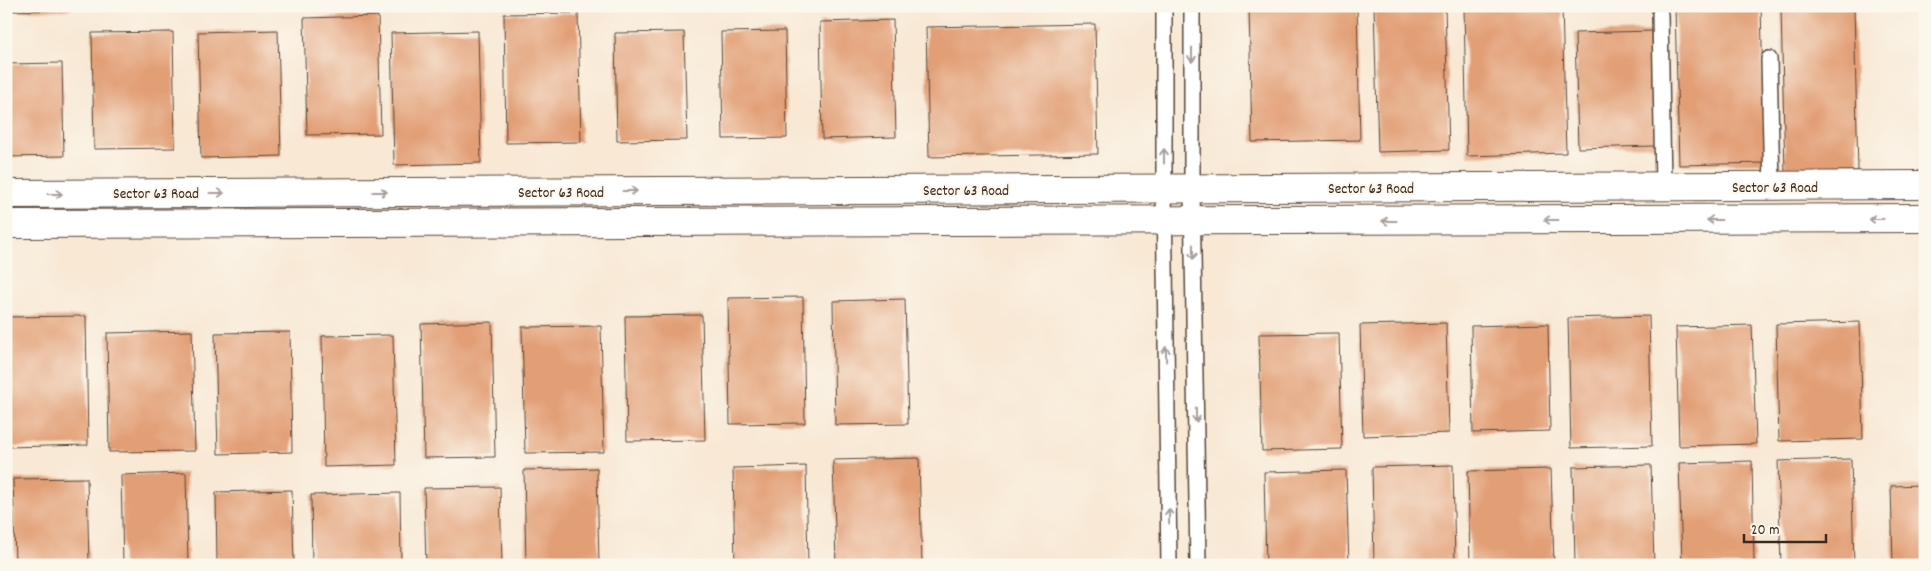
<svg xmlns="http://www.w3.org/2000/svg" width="1931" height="571" viewBox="0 0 1931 571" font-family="Dekko,sans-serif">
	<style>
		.building { fill: #e29f76 }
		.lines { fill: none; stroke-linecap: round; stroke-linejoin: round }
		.service-casing { stroke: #574639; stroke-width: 18 }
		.tertiary-casing { stroke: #574639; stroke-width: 30 }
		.service { stroke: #fff; stroke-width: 15 }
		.tertiary { stroke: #fff; stroke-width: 28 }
		.oneway { stroke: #a79f9a }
		.labels { text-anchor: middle; stroke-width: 4.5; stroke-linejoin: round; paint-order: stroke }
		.street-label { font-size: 15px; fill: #3b2a1e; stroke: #fbf7ec }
	</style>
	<rect width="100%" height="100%" fill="#fbf7ec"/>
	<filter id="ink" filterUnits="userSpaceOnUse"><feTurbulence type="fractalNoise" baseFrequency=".02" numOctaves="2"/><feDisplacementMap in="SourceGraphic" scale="10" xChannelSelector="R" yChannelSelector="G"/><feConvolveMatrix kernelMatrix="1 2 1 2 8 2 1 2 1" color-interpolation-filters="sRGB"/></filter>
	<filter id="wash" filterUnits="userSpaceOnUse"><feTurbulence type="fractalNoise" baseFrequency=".0096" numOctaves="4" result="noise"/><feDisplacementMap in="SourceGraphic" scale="20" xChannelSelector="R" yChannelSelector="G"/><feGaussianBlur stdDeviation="1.12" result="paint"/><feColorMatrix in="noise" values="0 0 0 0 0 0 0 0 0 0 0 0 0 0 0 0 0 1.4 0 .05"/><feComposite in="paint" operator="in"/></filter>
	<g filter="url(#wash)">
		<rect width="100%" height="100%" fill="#f8e8d4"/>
		<g id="blocks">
			<!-- building -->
			<path class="building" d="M6,6H71V10L6,11Z
				M190,6H207V8H190Z
				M1249,6H1357L1360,140L1252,142Z
				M1374,6H1445L1449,150L1378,152Z
				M1464,6H1562L1566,153L1467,156Z
				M1761,6L1765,163L1679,165L1675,7Z
				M1884,6H1923V8L1884,9Z
				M1854,7L1858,171L1785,172L1781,9Z
				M578,13L581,142L506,143L504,14Z
				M378,16L381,134L307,135L304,18Z
				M893,20L896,137L822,139L820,22Z
				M1095,24L1098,154L929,157L926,27Z
				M278,30L281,156L201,158L198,32Z
				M478,31L481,163L394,165L391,33Z
				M785,31L787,138L723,139L721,32Z
				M1652,31L1655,146L1578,148L1575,33Z
				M173,32L175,148L94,149L92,33Z
				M684,32L687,140L617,141L615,33Z
				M62,63L64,156L6,157V64Z
				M803,297L805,423L730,424L728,298Z
				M905,299L908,424L835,425L833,301Z
				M702,315L705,440L627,441L625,316Z
				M86,316L88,445L7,447L6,317Z
				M1649,316L1652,446L1571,448L1568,318Z
				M492,322L495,457L424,458L421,324Z
				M1860,322L1863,439L1779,441L1776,324Z
				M1446,323L1449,433L1363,436L1360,325Z
				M1548,324L1550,431L1473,433L1471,326Z
				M1752,325L1756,444L1679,446L1676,327Z
				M601,326L604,452L525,453L522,327Z
				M192,331L195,451L109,452L107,333Z
				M290,332L292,452L218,454L215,333Z
				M1339,333L1342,449L1262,451L1259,334Z
				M393,335L396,465L324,467L322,336Z
				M919,458L922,565H836L833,460Z
				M1851,459L1854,565H1781L1778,461Z
				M1752,461L1754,565H1682L1679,463Z
				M1453,465L1455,565H1374L1372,467Z
				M1651,465L1654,565H1575L1573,467Z
				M806,466L808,565H735L733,468Z
				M597,468L599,565H526L524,470Z
				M1551,469L1554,565H1470L1468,471Z
				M1346,470L1349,565H1266L1264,472Z
				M186,473L188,565H123L121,475Z
				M87,478L89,565H15L13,479Z
				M1925,485V565H1893L1891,486Z
				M500,487L502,565H426L424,488Z
				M292,490L294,565H217L216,492Z
				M400,493L401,565H312L311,495Z"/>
		</g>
	</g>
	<g filter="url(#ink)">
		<use href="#blocks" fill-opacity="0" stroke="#574639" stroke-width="1"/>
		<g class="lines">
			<!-- service casing -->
			<g class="service-casing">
				<path id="service" d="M1164,6V189L1169,565
					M1192,6V189L1198,565
					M1660,14L1663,186
					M1769,59L1772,187"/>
			</g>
			<!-- tertiary casing -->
			<g class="tertiary-casing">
				<path id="tertiary" d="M6,194L1925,185
					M6,224L1925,218"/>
			</g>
			<!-- service -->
			<use href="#service" class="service"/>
			<!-- tertiary -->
			<use href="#tertiary" class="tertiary"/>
		</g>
		<!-- one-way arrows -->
		<defs><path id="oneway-shaft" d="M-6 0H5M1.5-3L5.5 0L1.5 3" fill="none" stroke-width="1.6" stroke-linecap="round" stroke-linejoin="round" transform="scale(1.25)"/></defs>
		<g class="oneway">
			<use href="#oneway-shaft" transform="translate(1192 55) rotate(90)"/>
			<use href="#oneway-shaft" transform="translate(1164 156) rotate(-90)"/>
			<use href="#oneway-shaft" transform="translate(630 191)"/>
			<use href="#oneway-shaft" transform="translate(380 192)"/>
			<use href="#oneway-shaft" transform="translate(217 193)"/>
			<use href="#oneway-shaft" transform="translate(55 194)"/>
			<use href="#oneway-shaft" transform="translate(1876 219) rotate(180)"/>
			<use href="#oneway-shaft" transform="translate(1551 220) rotate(180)"/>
			<use href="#oneway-shaft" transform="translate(1714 220) rotate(180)"/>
			<use href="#oneway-shaft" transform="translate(1389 221) rotate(180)"/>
			<use href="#oneway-shaft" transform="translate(1193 252) rotate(89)"/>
			<use href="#oneway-shaft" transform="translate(1166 354) rotate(-91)"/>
			<use href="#oneway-shaft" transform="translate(1196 415) rotate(89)"/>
			<use href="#oneway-shaft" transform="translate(1169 516) rotate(-91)"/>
		</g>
	</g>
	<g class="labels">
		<!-- street labels -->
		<g class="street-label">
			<text x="1775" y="192">Sector 63 Road</text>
			<text x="1371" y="193">Sector 63 Road</text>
			<text x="966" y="195">Sector 63 Road</text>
			<text x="561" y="197">Sector 63 Road</text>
			<text x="156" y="198">Sector 63 Road</text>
		</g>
	</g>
	<!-- margin -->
	<rect width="1931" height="571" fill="none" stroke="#fbf7ec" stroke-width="25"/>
	<!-- scale -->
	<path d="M1744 534v8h82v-8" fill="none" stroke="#3b2a1e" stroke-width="2.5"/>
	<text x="1751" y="534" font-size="15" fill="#3b2a1e" stroke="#fbf7ec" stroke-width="4" paint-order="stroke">20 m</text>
</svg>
